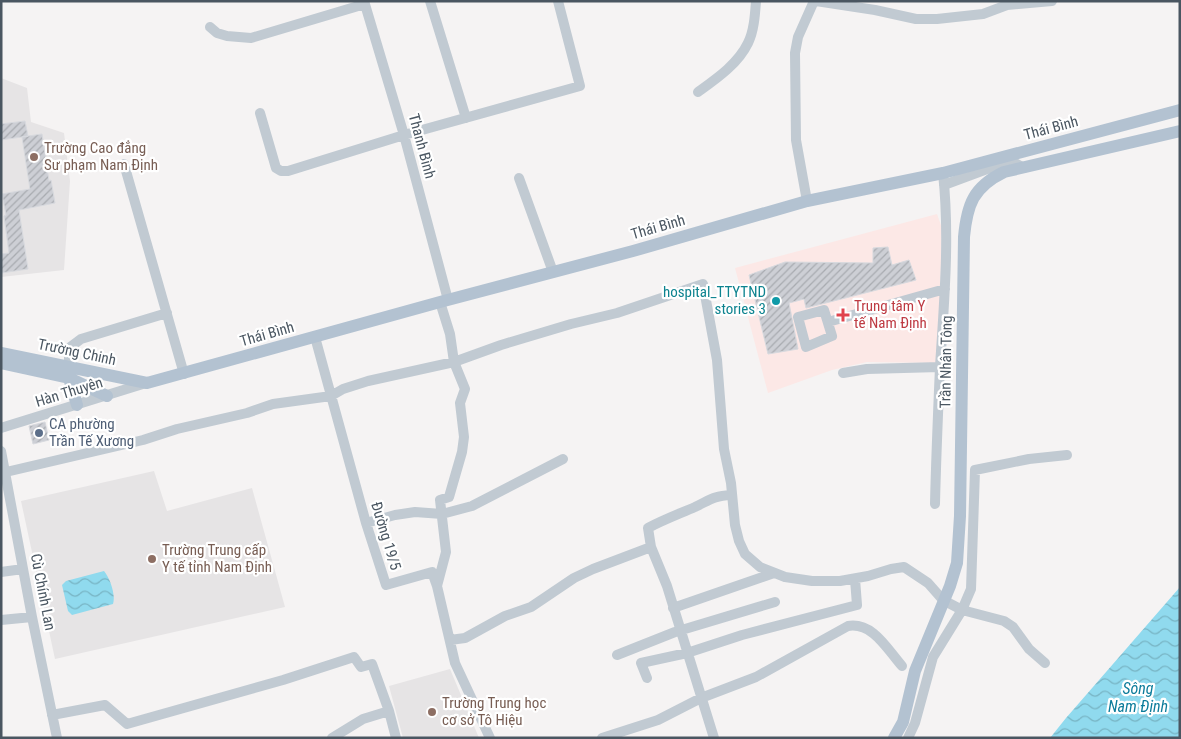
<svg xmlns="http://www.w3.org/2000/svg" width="1181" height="739" viewBox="0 0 1181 739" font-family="'Roboto Condensed',sans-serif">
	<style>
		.education { fill: #e6e4e5 }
		.medical { fill: #fce8e6 }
		.water { fill: url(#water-waves) }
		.building { fill: url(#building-hatch); stroke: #d7d9de }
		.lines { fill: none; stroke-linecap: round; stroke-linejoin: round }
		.minor { stroke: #c1cad2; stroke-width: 10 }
		.major { stroke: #b3c2d1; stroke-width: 12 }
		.education-dot { fill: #8d6e63; stroke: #fff; stroke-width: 2 }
		.culture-dot { fill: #0f9aa8; stroke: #fff; stroke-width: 2 }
		.health-dot { fill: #e0444e; stroke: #fff; stroke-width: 2 }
		.service-dot { fill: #5c6f8a; stroke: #fff; stroke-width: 2 }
		.labels { text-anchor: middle; stroke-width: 4.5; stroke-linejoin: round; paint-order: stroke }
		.street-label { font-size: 15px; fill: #4a5661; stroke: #fff }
		.education-label { font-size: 15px; fill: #785e54; stroke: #fff; text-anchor: start }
		.culture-label { font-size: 15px; fill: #0d838f; stroke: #fff; text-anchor: end }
		.health-label { font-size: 15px; fill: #be3a42; stroke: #fff; text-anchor: start }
		.service-label { font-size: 15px; fill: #4e5e75; stroke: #fff; text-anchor: start }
		.water-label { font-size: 16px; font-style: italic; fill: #0c7c9b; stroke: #fff }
	</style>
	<defs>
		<pattern id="water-waves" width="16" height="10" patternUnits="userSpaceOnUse" patternTransform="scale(1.25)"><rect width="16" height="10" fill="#90daee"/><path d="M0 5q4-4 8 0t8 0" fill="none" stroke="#78b4c4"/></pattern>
		<pattern id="building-hatch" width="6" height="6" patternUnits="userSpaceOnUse" patternTransform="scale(1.25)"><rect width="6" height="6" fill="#cdcfd5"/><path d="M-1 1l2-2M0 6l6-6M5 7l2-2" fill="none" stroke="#a8abb0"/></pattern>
	</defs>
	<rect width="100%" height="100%" fill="#f5f3f3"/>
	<!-- education -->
	<path class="education" d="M1,78L27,88L31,122L64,133L70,181L64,270L1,277Z
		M154,471L167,511L252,488L285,607L55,659L21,501Z
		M450,669L479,738H403L389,686Z"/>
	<!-- medical -->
	<path class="medical" d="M937,214L942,228L938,363L867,362L832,370L768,393L735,268Z"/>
	<!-- water -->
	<path class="water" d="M104,571C110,578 116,595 113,604L72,615L68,611L62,585L66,581Z
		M1180,587V738H1050L1066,718Z"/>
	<!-- building -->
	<path class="building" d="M25,121L28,136L1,140V124Z
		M42,134L49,181L51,180L55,203L19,210L28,269L1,273V254L9,253L4,216L6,215L2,194L30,189L22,137Z
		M888,247L892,265L909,260L916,280L806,308L804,299L789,303L798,349L768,354L749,275L785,262L873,263V248Z
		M45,422L49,440L33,444L29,426Z"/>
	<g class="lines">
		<!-- minor -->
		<path class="minor" d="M364,1L404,135L448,300
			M430,1L466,118
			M816,1L875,10L916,19H937L983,14L1007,5L1052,1
			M210,27L217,33L227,36L251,38L365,4
			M698,92C716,79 738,64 748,43C754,31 755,15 756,1
			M260,113L276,168L281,171H288L404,135L580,86L558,1
			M124,164L184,374
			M519,178L553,272
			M944,185L1006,162L1017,164L1024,168
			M807,201L796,140L795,53L798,37L814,1
			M824,310L832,336L806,347L798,317Z
			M828,322L945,289
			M315,337L366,523L386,585L432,572L437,586L455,663L490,738
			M69,372V348L81,339L167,313
			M843,373L867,369L940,367
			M1,428L146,383
			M1,451L32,617L57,738
			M6,472L143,440L177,429L247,413L273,404L331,396L343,389L368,381L454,362L501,345L571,324L617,313L703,284L717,360L724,449L731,483L735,525L739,541L745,554L760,567L785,577L812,581H840L868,576L891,569L904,567L928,583L943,600L962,610L1004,621L1013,627L1029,649L1045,663
			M935,504C936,459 938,413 940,367C944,302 950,238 943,173
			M366,523L395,515L415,512L442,514L472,506L563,459
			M1,572L23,569
			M437,586L446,552L440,500L449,497L462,452L464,437L460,403L465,389L454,362L450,334L440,302
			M673,608L774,573
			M1,620L32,617
			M450,640L465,638L505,616L531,607L574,578L593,569L651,547
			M617,655L675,632L775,602
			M647,678L641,663L687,653L742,635L857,605L855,579
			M52,715L105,705L127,724L283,680L354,657L361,667L372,664L389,711L396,738
			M332,738L363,719L389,711
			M602,738L658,720L701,698L756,677L848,626C873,622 887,649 902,666
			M714,738L667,586L651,547L648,528C663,520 679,514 695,507C710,500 713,496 731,495
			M908,738L915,723L933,657L962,610L971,589L975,470L1029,459L1067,455"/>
		<!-- major -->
		<path class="major" d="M1,353L147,383L440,302L633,251L807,201L943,173L1180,110
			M1,363L69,378L107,396
			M69,378L77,405
			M894,738L903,722L915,671L950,586L957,563L960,516L964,237C967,205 973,187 1004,172L1180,131"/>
	</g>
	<!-- markers -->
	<g class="education-dot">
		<circle cx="34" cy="157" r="5"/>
		<circle cx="152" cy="559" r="5"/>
		<circle cx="432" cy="712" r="5"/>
	</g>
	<circle class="culture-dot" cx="776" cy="301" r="5"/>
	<path class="health-dot" d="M840.5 307.5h5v5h5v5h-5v5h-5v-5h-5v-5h5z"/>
	<circle class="service-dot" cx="39" cy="433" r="5"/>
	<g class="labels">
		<!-- street labels -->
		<g class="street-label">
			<text transform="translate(1051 128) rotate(-15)" y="5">Thái Bình</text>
			<text transform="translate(422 146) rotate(75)" y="5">Thanh Bình</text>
			<text transform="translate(658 227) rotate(-16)" y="5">Thái Bình</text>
			<text transform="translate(267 334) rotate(-16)" y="5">Thái Bình</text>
			<text transform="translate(77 352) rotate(12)" y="5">Trường Chinh</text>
			<text transform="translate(946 362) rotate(-89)" y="5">Trần Nhân Tông</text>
			<text transform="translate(69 392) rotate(-17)" y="5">Hàn Thuyên</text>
			<text transform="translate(386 536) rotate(73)" y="5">Đường 19/5</text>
			<text transform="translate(43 592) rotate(79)" y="5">Cù Chính Lan</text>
		</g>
		<!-- education labels -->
		<g class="education-label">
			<text x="44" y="153">Trường Cao đẳng<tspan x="44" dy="17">Sư phạm Nam Định</tspan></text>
			<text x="162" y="555">Trường Trung cấp<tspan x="162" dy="17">Y tế tỉnh Nam Định</tspan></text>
			<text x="442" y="708">Trường Trung học<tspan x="442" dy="17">cơ sở Tô Hiệu</tspan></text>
		</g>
		<!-- culture labels -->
		<g class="culture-label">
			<text x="766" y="297">hospital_TTYTND<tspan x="766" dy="17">stories 3</tspan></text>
		</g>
		<!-- health labels -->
		<g class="health-label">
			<text x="854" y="311">Trung tâm Y<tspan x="854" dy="17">tế Nam Định</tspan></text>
		</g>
		<!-- service labels -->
		<g class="service-label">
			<text x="49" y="429">CA phường<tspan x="49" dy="17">Trần Tế Xương</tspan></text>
		</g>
		<!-- water labels -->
		<g class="water-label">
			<text x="1138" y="694">Sông<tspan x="1138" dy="18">Nam Định</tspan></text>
		</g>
	</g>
	<!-- border -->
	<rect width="1181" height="739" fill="none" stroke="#4a5661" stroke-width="5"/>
</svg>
